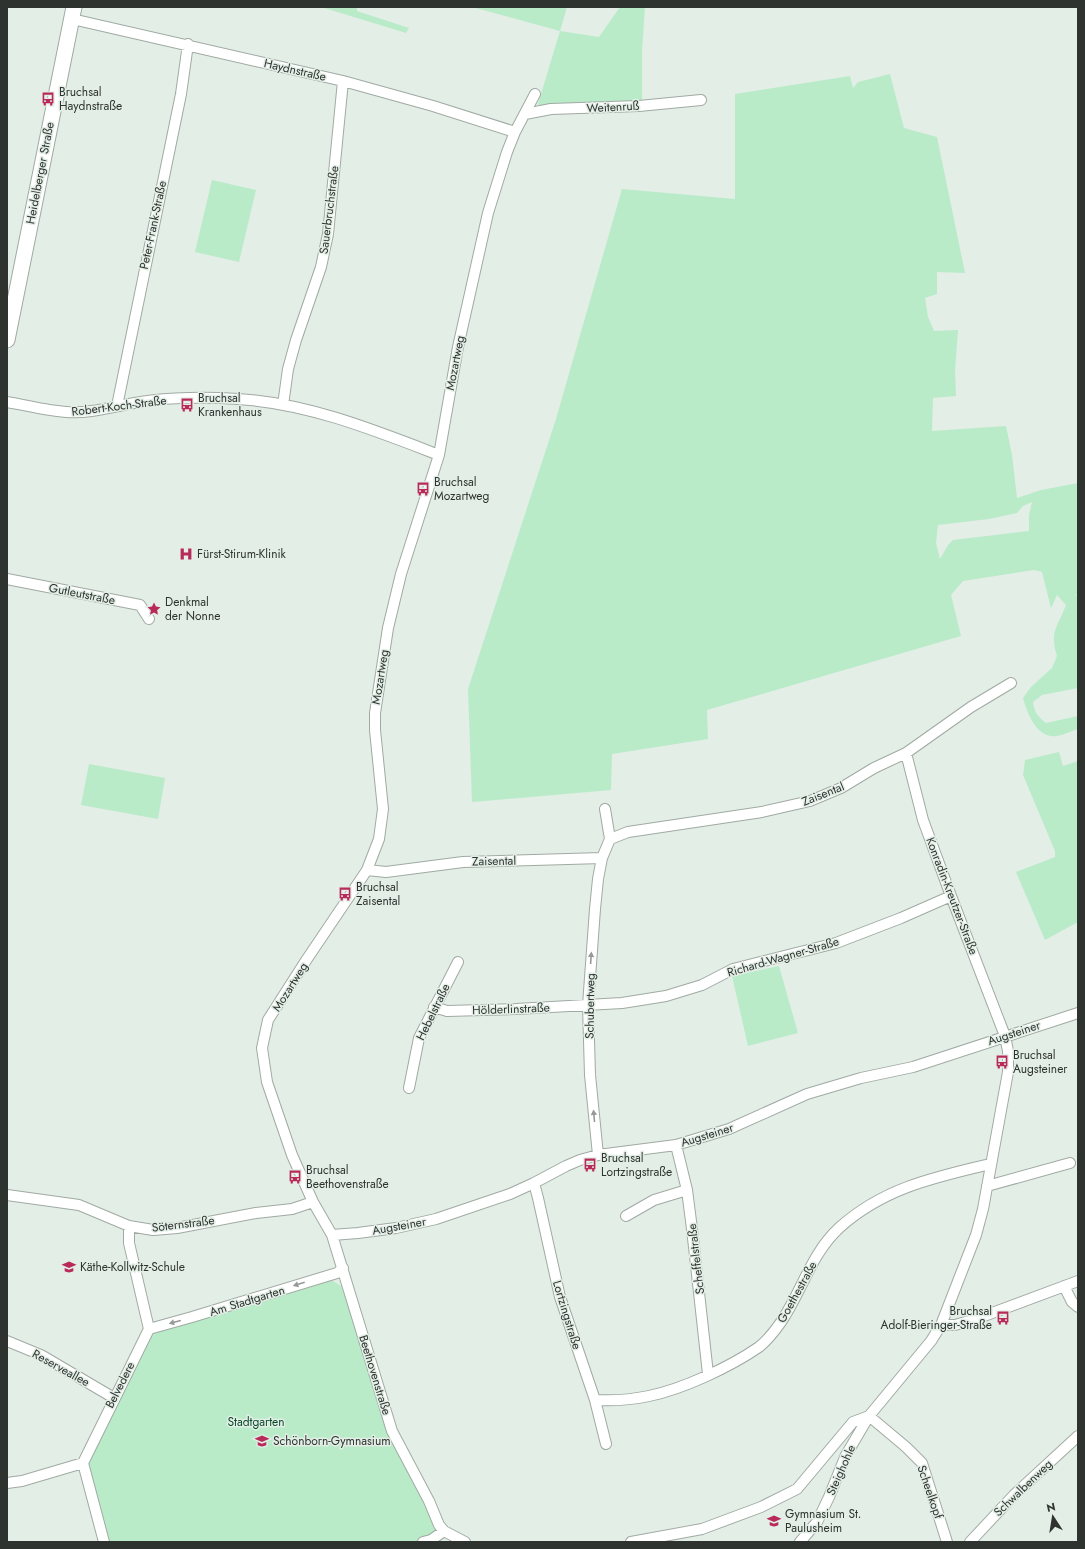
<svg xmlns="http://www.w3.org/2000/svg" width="1085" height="1549" viewBox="0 0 1085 1549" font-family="Jost,sans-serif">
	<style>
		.green { fill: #b9ebc9; fill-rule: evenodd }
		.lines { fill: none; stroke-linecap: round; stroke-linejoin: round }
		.minor-casing { stroke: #a0aaa3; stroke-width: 12 }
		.secondary-casing { stroke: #a0aaa3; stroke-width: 17 }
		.minor { stroke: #fff; stroke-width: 10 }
		.secondary { stroke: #fff; stroke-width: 15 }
		.oneway { fill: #969998 }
		.labels { text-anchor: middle; stroke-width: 3; stroke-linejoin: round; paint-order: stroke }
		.street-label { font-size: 12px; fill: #2e3330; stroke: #e3eee6 }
		.poi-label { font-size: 12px; fill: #2e3330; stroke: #e3eee6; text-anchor: start }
		.park-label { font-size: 12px; fill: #094a2a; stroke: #e3eee6 }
	</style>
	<rect width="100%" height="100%" fill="#e3eee6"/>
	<!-- green -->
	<path class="green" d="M321,7H357V11L409,28L406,33Z
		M472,7H567L560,31L599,37L620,7H645L642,51V103L542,107L538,104L560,31Z
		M890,74L904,128L937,137L965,273L937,272V294L925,298L928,317L934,331L958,330L955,371L956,396L933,398L932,431L1006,426L1012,455L1017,498L1041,490L1078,483V592L1076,595L1078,598V688L1042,695L1033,702C1034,712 1038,717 1046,723L1078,716V729C1071,731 1064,735 1057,736C1037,739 1027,713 1023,698L1031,687L1052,668L1057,656C1049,632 1058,626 1066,605L1057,595L1051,608L1042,572L1034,570L963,581L951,595L961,636L707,710L708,739L612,754L611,790L472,802L468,689L556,419L622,189L735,199V94L850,76L853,88L858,82ZM1032,502L1029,515V531L953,540L948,545L940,559L936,543L938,525L989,519L1017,513L1023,506Z
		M212,180L256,190L239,262L195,252Z
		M1059,752L1063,766L1078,761V922L1045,940L1016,872L1055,857V851L1023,775L1025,760Z
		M89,764L165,778L158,819L81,805Z
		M779,966L798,1033L748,1046L732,976Z
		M330,1279L341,1286L365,1350L390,1432L436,1526V1531L428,1538L413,1542H106L86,1464L145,1327Z"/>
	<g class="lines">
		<!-- minor casing -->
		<g class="minor-casing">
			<path id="minor" d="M72,19L343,81L433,106L515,132
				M525,114L551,109L639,106L701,100
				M7,402C26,405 47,411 67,412C92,414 117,405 141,402C169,397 210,397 238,399C307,403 374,430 439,455
				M283,405L288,369L296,340L321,267L328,234L343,81
				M117,406L181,94L188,44
				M7,579L140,605L149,619
				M605,809L610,839
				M367,870L386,872L463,862L602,858L610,839L628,832L762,812L810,801L841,788L874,768L906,753L971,707L1011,683
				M434,1007L447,1011L516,1009L622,1003L666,996L702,985L733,969L836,943L901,918L951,896
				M409,1088L419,1038L458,962
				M676,1145L687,1190L692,1229L708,1374
				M598,1155L590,1075L588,1005L595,909L598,879L602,858
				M534,1183L538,1198L560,1297L595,1400L606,1444
				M987,1186L1070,1163
				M7,1195L79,1205L129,1226L153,1230L177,1228L256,1213L292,1209L313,1202
				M626,1216L654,1200L687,1190
				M332,1235L358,1233L396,1228L436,1219L510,1194L534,1183L566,1166L580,1160L598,1155L676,1145L729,1129L807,1094L861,1078L913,1067L1078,1013
				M1064,1286L1072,1302L1078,1307
				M941,1325H955L976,1319L1078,1281
				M149,1329L192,1317L337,1273L343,1268
				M7,1341L41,1355L114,1398
				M595,1400C613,1401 630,1400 649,1396C683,1389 730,1367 759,1347C768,1340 774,1332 781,1322C802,1291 811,1254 839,1228C883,1188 935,1177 990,1164
				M7,1483L22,1481L83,1463
				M444,1531L439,1525L429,1501L392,1431L332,1235L313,1202L292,1155L267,1082L262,1048L268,1020L307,959L367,870L379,839L383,809L375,730V713L388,628L401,574L439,455L458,347L488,213L507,152L515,132L535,94
				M104,1542L83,1463L149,1329L129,1243V1226
				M423,1542L431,1540L444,1531L465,1542
				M631,1542L702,1529L761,1507L797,1489L853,1422L869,1416L931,1341L941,1325L976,1235L983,1209L1008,1072V1051L1005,1036L951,896L923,820L906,753
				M800,1542L817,1522L829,1497L846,1455L869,1416L906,1447L922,1463L947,1542
				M970,1542L1014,1495L1078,1436"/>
		</g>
		<!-- secondary casing -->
		<g class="secondary-casing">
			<path id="secondary" d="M7,340L74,7"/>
		</g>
		<!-- minor -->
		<use href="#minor" class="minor"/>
		<!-- secondary -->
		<use href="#secondary" class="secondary"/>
	</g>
	<!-- one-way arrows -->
	<defs><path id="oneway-solid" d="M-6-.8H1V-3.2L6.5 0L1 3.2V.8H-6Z"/></defs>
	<g class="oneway">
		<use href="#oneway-solid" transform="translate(591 958) rotate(-86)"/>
		<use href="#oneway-solid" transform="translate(594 1116) rotate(-95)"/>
		<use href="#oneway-solid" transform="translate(299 1284) rotate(163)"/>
		<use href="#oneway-solid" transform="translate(175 1322) rotate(165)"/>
	</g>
	<!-- icons -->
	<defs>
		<g id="bus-bare" transform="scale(1.08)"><path d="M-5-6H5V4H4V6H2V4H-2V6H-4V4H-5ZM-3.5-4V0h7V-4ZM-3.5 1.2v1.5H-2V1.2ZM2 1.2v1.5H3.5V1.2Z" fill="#b82a5a" stroke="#e3eee6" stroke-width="2.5" paint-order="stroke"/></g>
		<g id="hospital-bare" transform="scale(1.08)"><path d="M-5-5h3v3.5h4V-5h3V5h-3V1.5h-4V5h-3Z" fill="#b82a5a" stroke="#e3eee6" stroke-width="2.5" paint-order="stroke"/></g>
		<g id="sight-bare" transform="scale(1.08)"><path d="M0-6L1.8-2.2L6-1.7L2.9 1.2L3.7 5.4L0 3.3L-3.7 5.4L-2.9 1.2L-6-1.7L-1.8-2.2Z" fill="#b82a5a" stroke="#e3eee6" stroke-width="2.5" paint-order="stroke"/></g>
		<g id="school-bare" transform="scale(1.08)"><path d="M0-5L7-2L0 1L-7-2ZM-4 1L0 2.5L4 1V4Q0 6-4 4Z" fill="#b82a5a" stroke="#e3eee6" stroke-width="2.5" paint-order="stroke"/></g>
	</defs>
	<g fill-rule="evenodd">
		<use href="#bus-bare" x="48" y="99"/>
		<use href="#bus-bare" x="187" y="405"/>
		<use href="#bus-bare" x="423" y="489"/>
		<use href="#hospital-bare" x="186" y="554"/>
		<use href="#sight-bare" x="154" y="609"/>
		<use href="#bus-bare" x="345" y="894"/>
		<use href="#bus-bare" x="1002" y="1062"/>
		<use href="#bus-bare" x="590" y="1165"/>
		<use href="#bus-bare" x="295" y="1177"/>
		<use href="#school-bare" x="69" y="1267"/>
		<use href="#bus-bare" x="1003" y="1318"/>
		<use href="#school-bare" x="262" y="1441"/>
		<use href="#school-bare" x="774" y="1521"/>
	</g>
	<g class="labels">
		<!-- street labels -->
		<g class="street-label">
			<text transform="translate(295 70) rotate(13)" y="4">Haydnstraße</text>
			<text transform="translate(613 107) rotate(-3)" y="4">Weitenruß</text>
			<text transform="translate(40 173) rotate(-79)" y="4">Heidelberger Straße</text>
			<text transform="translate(329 210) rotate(-83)" y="4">Sauerbruchstraße</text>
			<text transform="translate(153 225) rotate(-78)" y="4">Peter-Frank-Straße</text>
			<text transform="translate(455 363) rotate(-79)" y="4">Mozartweg</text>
			<text transform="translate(119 406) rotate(-7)" y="4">Robert-Koch-Straße</text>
			<text transform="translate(82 594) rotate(11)" y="4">Gutleutstraße</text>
			<text transform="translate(380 677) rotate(-81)" y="4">Mozartweg</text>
			<text transform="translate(823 794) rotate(-22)" y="4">Zaisental</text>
			<text transform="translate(494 861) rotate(-1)" y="4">Zaisental</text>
			<text transform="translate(952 896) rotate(69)" y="4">Konradin-Kreutzer-Straße</text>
			<text transform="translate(783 957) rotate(-16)" y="4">Richard-Wagner-Straße</text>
			<text transform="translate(290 987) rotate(-58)" y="4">Mozartweg</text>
			<text transform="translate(590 1006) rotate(-89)" y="4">Schubertweg</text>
			<text transform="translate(511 1009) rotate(-2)" y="4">Hölderlinstraße</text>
			<text transform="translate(433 1012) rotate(-64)" y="4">Hebelstraße</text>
			<text transform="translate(1014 1033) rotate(-18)" y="4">Augsteiner</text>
			<text transform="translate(707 1135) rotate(-17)" y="4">Augsteiner</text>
			<text transform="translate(183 1224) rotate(-7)" y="4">Söternstraße</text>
			<text transform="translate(399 1226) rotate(-10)" y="4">Augsteiner</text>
			<text transform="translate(696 1259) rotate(-97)" y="4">Scheffelstraße</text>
			<text transform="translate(797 1292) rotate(-61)" y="4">Goethestraße</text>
			<text transform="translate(247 1301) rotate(-17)" y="4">Am Stadtgarten</text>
			<text transform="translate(567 1315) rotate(73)" y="4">Lortzingstraße</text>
			<text transform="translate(61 1368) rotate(29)" y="4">Reserveallee</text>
			<text transform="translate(375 1375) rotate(73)" y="4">Beethovenstraße</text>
			<text transform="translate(120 1385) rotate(-63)" y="4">Belvedere</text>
			<text transform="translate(841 1470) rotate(-66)" y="4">Steighohle</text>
			<text transform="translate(1023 1488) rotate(-44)" y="4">Schwalbenweg</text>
			<text transform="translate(930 1492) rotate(71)" y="4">Scheelkopf</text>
		</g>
		<!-- poi labels -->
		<g class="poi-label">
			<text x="59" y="96">Bruchsal<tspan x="59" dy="14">Haydnstraße</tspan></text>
			<text x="198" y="402">Bruchsal<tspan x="198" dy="14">Krankenhaus</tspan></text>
			<text x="434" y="486">Bruchsal<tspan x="434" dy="14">Mozartweg</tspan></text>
			<text x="197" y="558">Fürst-Stirum-Klinik</text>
			<text x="165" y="606">Denkmal<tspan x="165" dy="14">der Nonne</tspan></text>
			<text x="356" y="891">Bruchsal<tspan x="356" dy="14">Zaisental</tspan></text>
			<text x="1013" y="1059">Bruchsal<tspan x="1013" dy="14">Augsteiner</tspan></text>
			<text x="601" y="1162">Bruchsal<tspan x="601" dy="14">Lortzingstraße</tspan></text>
			<text x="306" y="1174">Bruchsal<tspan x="306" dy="14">Beethovenstraße</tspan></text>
			<text x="80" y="1271">Käthe-Kollwitz-Schule</text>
			<text x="992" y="1315" text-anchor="end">Bruchsal<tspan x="992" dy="14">Adolf-Bieringer-Straße</tspan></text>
			<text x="273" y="1445">Schönborn-Gymnasium</text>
			<text x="785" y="1518">Gymnasium St.<tspan x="785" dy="14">Paulusheim</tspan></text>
		</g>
		<!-- park labels -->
		<g class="park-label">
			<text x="256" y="1426">Stadtgarten</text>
		</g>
	</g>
	<!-- border -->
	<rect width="1085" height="1549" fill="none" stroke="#2e3330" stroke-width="16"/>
	<!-- north arrow -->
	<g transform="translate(1053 1517) rotate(348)" stroke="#e3eee6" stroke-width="3" paint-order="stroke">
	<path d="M0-3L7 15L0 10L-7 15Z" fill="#2e3330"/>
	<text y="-6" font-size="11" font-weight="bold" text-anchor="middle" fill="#2e3330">N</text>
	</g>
</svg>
